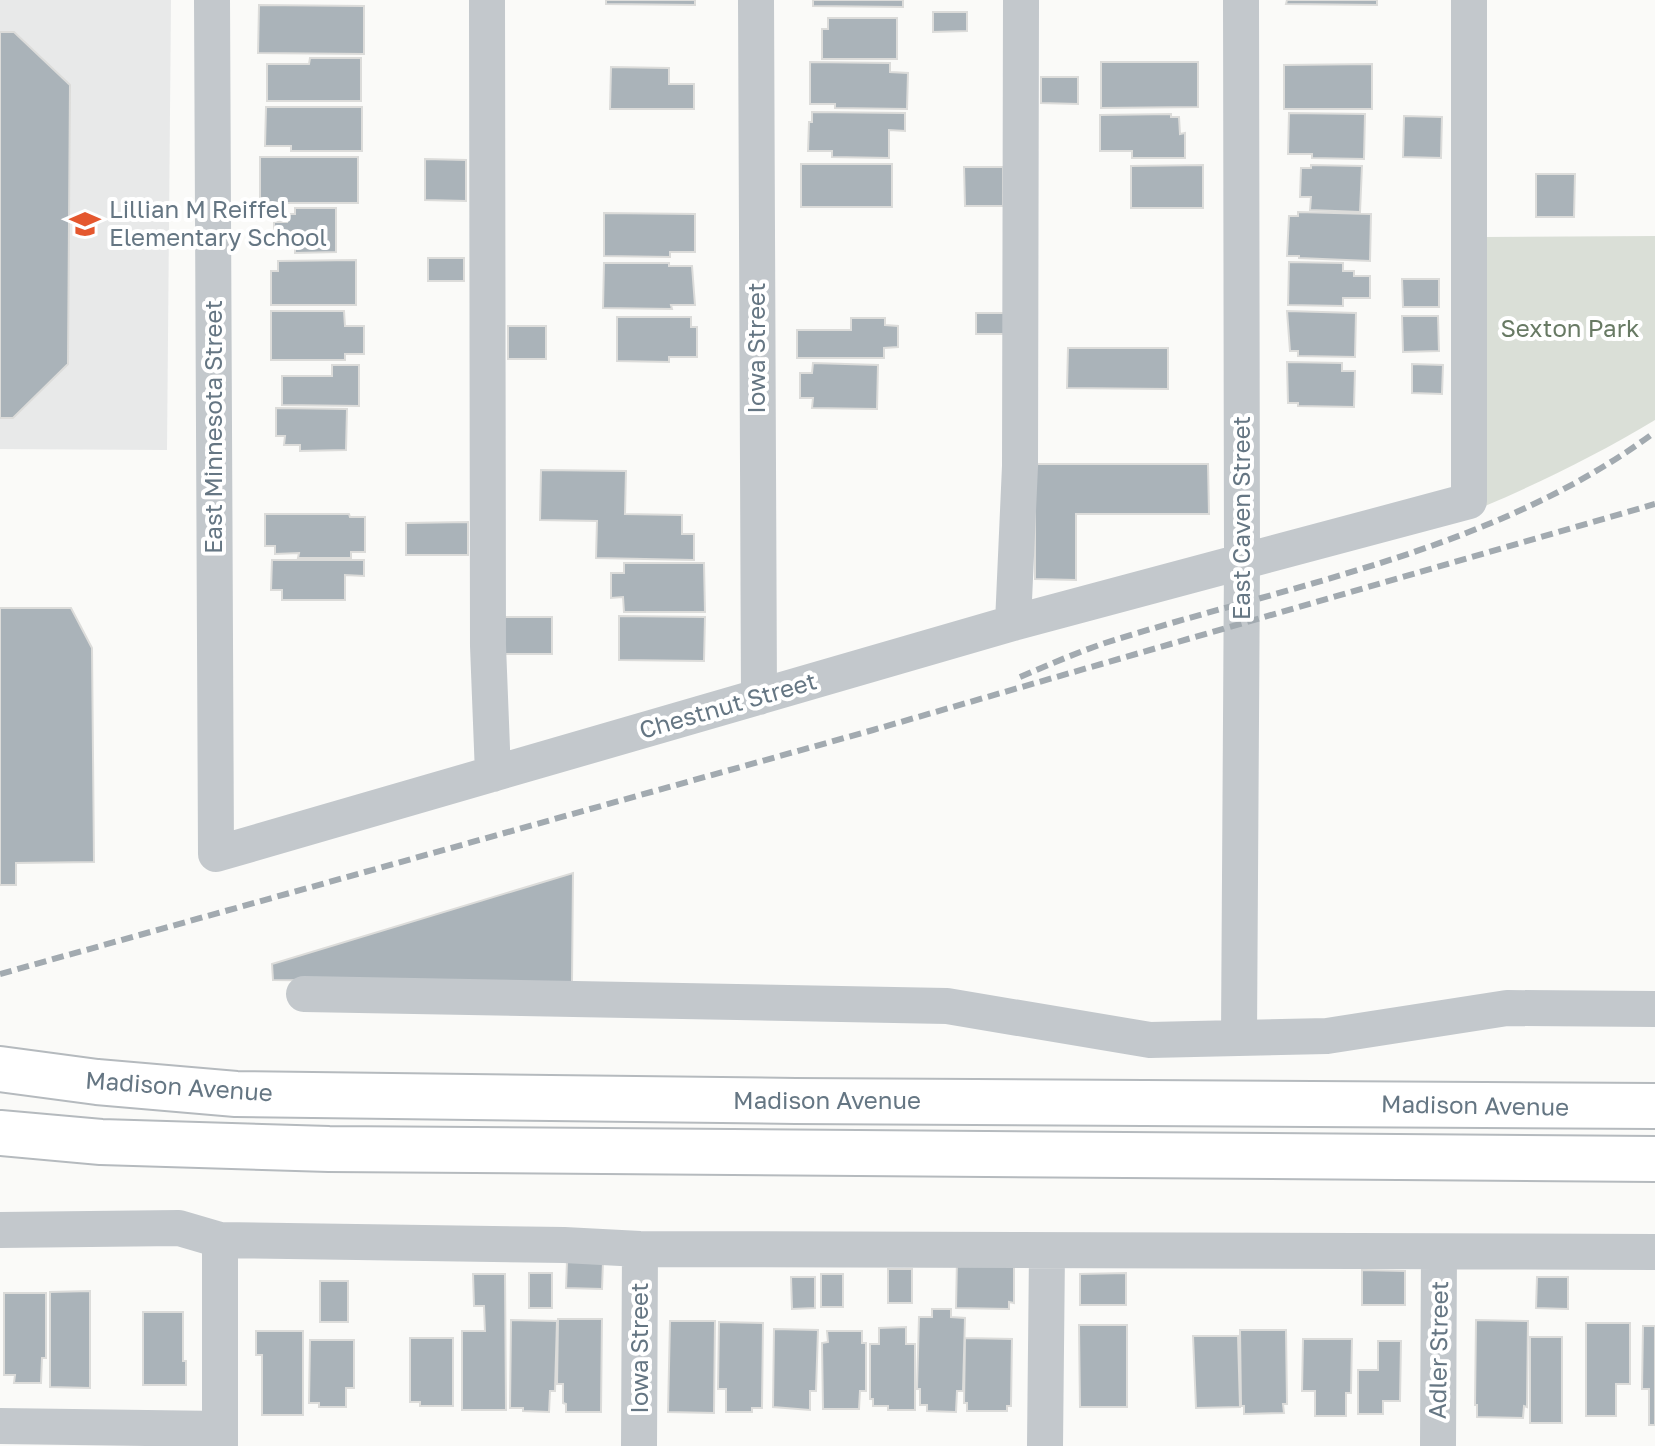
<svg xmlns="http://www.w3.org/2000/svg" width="1655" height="1446" viewBox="0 0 1655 1446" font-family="'Golos Text',sans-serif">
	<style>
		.built { fill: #e8e9e9 }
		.green { fill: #dadfd7 }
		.building { fill: #aab3b9; stroke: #dcdcda; stroke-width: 2 }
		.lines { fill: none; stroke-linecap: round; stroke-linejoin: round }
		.major-casing { stroke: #b5babe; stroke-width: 48 }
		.minor { stroke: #c3c8cc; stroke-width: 36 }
		.major { stroke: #fff; stroke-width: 44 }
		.rail { stroke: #a2aab0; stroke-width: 6; stroke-dasharray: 12 6; stroke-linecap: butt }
		.labels { text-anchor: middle; stroke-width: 8; stroke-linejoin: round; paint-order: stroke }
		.poi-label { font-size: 24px; fill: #657683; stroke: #fff; text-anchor: start }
		.park-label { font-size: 24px; fill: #687a64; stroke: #fff }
		.street-label { font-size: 24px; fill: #657683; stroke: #fff }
	</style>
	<rect width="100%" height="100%" fill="#fafaf8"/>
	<!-- built -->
	<path class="built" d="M0,0H171L167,450L0,449Z"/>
	<!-- green -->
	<path class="green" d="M1655,236V420C1600,453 1544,481 1485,506V237Z"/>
	<!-- building -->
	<path class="building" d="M606,0H695V5L606,4Z
		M813,0H903V7L813,6Z
		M1287,0H1377V5L1286,4Z
		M259,5L364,6V54L258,53Z
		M933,12H967V31L933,32Z
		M828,18H897V59H822V29H828Z
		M0,32H14L70,85L68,364L13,418H0Z
		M310,58H361V101H267V64H309Z
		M810,62L890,63V72L908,73L907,109L835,108V104H810Z
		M1101,62H1198V107L1101,108Z
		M1372,64V109H1284V65Z
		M611,67L669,68V84H694V109H610Z
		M1041,77H1078V104L1041,103Z
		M266,107H362V151H291V146H265Z
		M812,112L905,113V131L889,130V158L832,157V151H808L809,122H812Z
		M1289,113L1365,114L1364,159L1312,158V154H1288Z
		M1171,114V117H1179L1180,134L1185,133V158H1132V151H1100V115Z
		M1404,116L1442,117L1441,158L1403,157Z
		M260,157H358V203H260Z
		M425,159L466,160V201L425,200Z
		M801,164H892V207H801Z
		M1203,165V208H1131V166Z
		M1311,165L1362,166L1360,212L1310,210L1311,197H1300L1301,168H1311Z
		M964,167H1003V206H965Z
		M1536,174H1575L1574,217H1536Z
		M295,208H336V252L295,253V247H274V222H287V214H295Z
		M1298,212L1371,214L1370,261L1299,258V256H1287L1289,216H1298Z
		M604,213L695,214V252H670V257L604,256Z
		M428,258H464V281H428Z
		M356,260V305H271V271H278V261Z
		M1289,262L1343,263V271H1354V276H1370V298H1343V306L1288,305Z
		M604,263H669V266H692L695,305H671L672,309L603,308Z
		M1402,279H1439V307H1403Z
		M271,311H344L345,326H364V354H345V360H271Z
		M1287,311L1356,313L1355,357L1298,356V351H1290Z
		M976,313H1007L1008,334H976Z
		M1402,316H1438L1439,351L1403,352Z
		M617,317H691V327H697V357H669V362L617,361Z
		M851,318H885V325L898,326V347L884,348V358H797V330H851Z
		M508,326H546V359H508Z
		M1068,348H1168V389L1067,388Z
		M1287,362L1342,363V371H1355L1354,407L1298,406V403H1288Z
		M813,363L878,365L877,409L812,408L813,398H800V373H812Z
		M1412,364L1443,365L1442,394L1412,393Z
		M332,365H359V406L282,405V376H332Z
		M276,408L347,409L346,450L300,451V445H284L285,436H276Z
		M1035,464H1208L1209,514H1076V580L1035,579Z
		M541,470L626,471L625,514L682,515V534H694V560L596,558L597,521L540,520Z
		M265,514H349L350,517H365V552H351V558H298L299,553L275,554V546H265Z
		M468,522V555H406V523Z
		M272,560H364V576L345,575V600H282V590H271Z
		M624,563H704L705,612H624L623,597L611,598V573H624Z
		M0,608H71L92,648L94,862L16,863V885H0Z
		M619,616L705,617L704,661L619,660Z
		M501,617H552V654H502Z
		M573,873L572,983L273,980L272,964Z
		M957,1259L1014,1264V1303L1009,1302V1309L956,1308Z
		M567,1261L603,1262L602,1289L566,1288Z
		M888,1269H912V1303H888Z
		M1362,1270L1405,1271V1305H1362Z
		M529,1273H552V1308H529Z
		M1126,1273V1305H1080V1274Z
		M473,1274H505L506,1410H462V1331H485L484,1306H474Z
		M821,1274H843V1307H821Z
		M791,1277H815V1308L792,1309Z
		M1537,1277H1568V1309L1536,1308Z
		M320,1281H348V1322H320Z
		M90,1291V1388L50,1387V1292Z
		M4,1293H46V1358H42L41,1383H14L15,1375H4Z
		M932,1309H951V1317L965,1318L963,1391H957L956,1412L927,1411V1405H920V1389H917L919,1317H932Z
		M143,1312H183V1361H186V1385H143Z
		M558,1319H602L601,1412H566V1404L563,1403V1384H557Z
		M511,1320L557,1321L555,1391H550L549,1412L523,1411V1408H510Z
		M1476,1320L1528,1321L1527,1407L1524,1406L1523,1418L1477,1417V1405H1475Z
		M670,1321H715L714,1413L668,1412Z
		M719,1322L763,1323L762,1408H752V1412H726V1389H718Z
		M1586,1323H1630V1384H1616V1416H1586Z
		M1079,1325H1127V1407H1080Z
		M1643,1326H1655V1425H1649V1389H1642Z
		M906,1327V1344H915V1410H888V1406H873V1399H870V1344H879V1328Z
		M774,1329L818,1330L816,1391H810V1410L773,1407Z
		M1240,1330H1286L1287,1404H1283L1284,1413L1244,1414V1406H1241Z
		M256,1331H303V1415H262V1355H256Z
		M827,1331H862V1343H866V1391H860L859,1409H823L822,1343L828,1342Z
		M1193,1336H1238L1240,1407L1196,1408Z
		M1530,1337H1562V1423H1530Z
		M410,1338H453V1406H420V1402H410Z
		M965,1338L1012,1339L1011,1406H1007V1411H967V1403H964Z
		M1303,1339H1352L1351,1393H1346V1416H1315V1391H1302Z
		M310,1340H354V1388H346V1407H319V1403H309Z
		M1378,1341H1401L1400,1401H1383V1414H1358V1370H1378Z"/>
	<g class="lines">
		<!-- major casing -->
		<g class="major-casing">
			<path id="major" d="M0,1069L97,1082L236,1094L796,1101L1655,1106
				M0,1133L101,1142L329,1149L1655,1159"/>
		</g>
		<!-- minor -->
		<path class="minor" d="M212,0L216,854L1013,623L1469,501V0
			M487,0L488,646L493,774
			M756,0L759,697
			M1013,623L1020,466L1021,0
			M304,994L947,1006L1150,1040L1327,1036L1507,1008L1655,1009
			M1239,1037L1242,561L1241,0
			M0,1230L179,1228L220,1240L564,1245L640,1249L1655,1252
			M0,1426L220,1429
			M220,1446V1240
			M639,1446L640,1249
			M1045,1446L1047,1251
			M1438,1446L1439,1253"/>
		<!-- major -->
		<use href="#major" class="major"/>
		<!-- rail -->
		<path class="rail" d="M1020,677C1048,665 1076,653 1105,643C1291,584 1495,551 1655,432
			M0,974L873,730L1655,504"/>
	</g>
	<!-- icons -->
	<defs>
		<g id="school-bare" transform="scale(2.4)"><path d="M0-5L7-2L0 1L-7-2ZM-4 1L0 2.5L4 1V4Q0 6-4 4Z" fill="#e4572e" stroke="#fff" stroke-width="2.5" paint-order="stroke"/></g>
	</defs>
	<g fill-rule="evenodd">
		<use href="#school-bare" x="85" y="224"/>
	</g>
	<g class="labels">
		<!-- poi labels -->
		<g class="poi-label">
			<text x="109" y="218">Lillian M Reiffel<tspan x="109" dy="28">Elementary School</tspan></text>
		</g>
		<!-- park labels -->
		<g class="park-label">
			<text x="1570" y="337">Sexton Park</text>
		</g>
		<!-- street labels -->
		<g class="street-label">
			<text transform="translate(757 348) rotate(-90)" y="8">Iowa Street</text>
			<text transform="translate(214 427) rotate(-90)" y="8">East Minnesota Street</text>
			<text transform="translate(1242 518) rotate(-90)" y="8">East Caven Street</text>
			<text transform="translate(728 706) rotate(-16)" y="8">Chestnut Street</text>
			<text transform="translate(179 1087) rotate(4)" y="8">Madison Avenue</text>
			<text x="827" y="1109">Madison Avenue</text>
			<text transform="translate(1475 1106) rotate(1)" y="8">Madison Avenue</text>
			<text transform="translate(640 1348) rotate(-90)" y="8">Iowa Street</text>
			<text transform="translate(1439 1350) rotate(-89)" y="8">Adler Street</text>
		</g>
	</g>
</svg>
